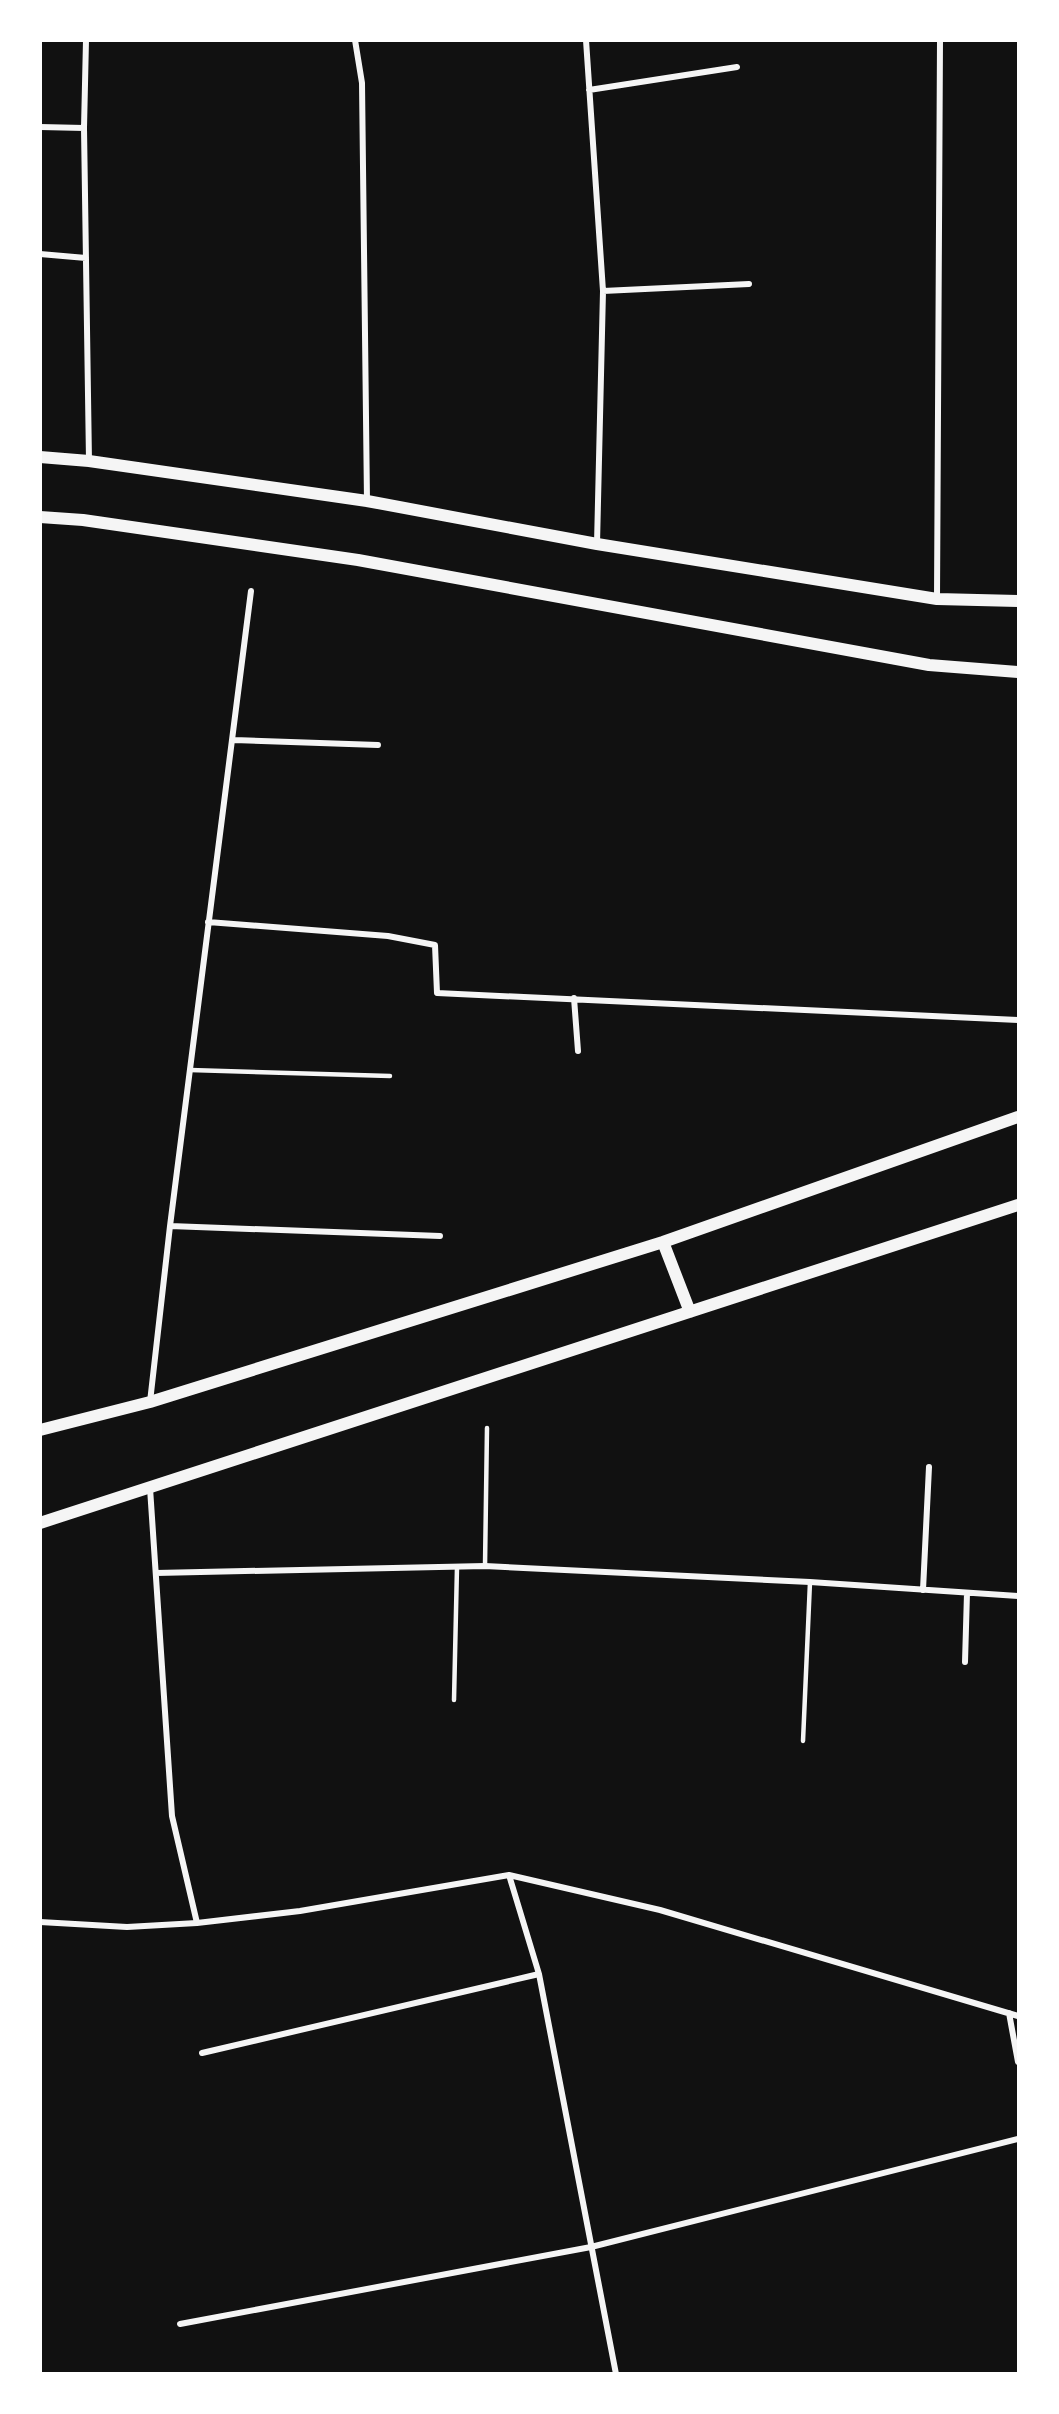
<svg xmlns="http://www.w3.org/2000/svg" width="1059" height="2414" viewBox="0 0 1059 2414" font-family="'Noto Serif',serif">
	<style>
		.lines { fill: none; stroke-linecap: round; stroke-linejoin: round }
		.service { stroke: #f5f5f5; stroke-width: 4.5 }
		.minor { stroke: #f5f5f5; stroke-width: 6 }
		.secondary { stroke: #f5f5f5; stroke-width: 12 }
	</style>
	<rect width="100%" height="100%" fill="#111"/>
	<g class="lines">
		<!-- service -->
		<path class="service" d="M190,1070L390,1076
			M485,1566L487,1428
			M454,1700L457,1567
			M803,1741L810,1582"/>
		<!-- minor -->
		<path class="minor" d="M86,40L84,128L89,461
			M355,40L362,83L367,501
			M586,40L603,291L597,544
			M589,90L737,67
			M40,127L84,128
			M40,254L86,258
			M603,291L749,284
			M937,599L940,40
			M234,740L378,745
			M208,922L388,936L435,945L437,993L1018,1020
			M574,998L578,1051
			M170,1226L440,1236
			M150,1402L170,1226L251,591
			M150,1488L172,1816L197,1923
			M156,1573L485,1566L810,1582L1018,1596
			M923,1590L929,1467
			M965,1662L967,1593
			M509,1875L539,1974L616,2374
			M40,1922L127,1927L197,1923L300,1911L509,1875L660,1910L1018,2016
			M1009,2013L1018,2062
			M202,2053L539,1974
			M180,2324L591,2247L1018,2139"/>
		<!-- secondary -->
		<path class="secondary" d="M40,457L89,461L367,501L597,544L937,599L1018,601
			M40,517L83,520L358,560L929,665L1018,672
			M663,1242L690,1312
			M40,1430L150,1402L663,1242L1018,1117
			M40,1523L1018,1205"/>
	</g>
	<!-- border -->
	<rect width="1059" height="2414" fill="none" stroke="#ffffff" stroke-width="84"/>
</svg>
